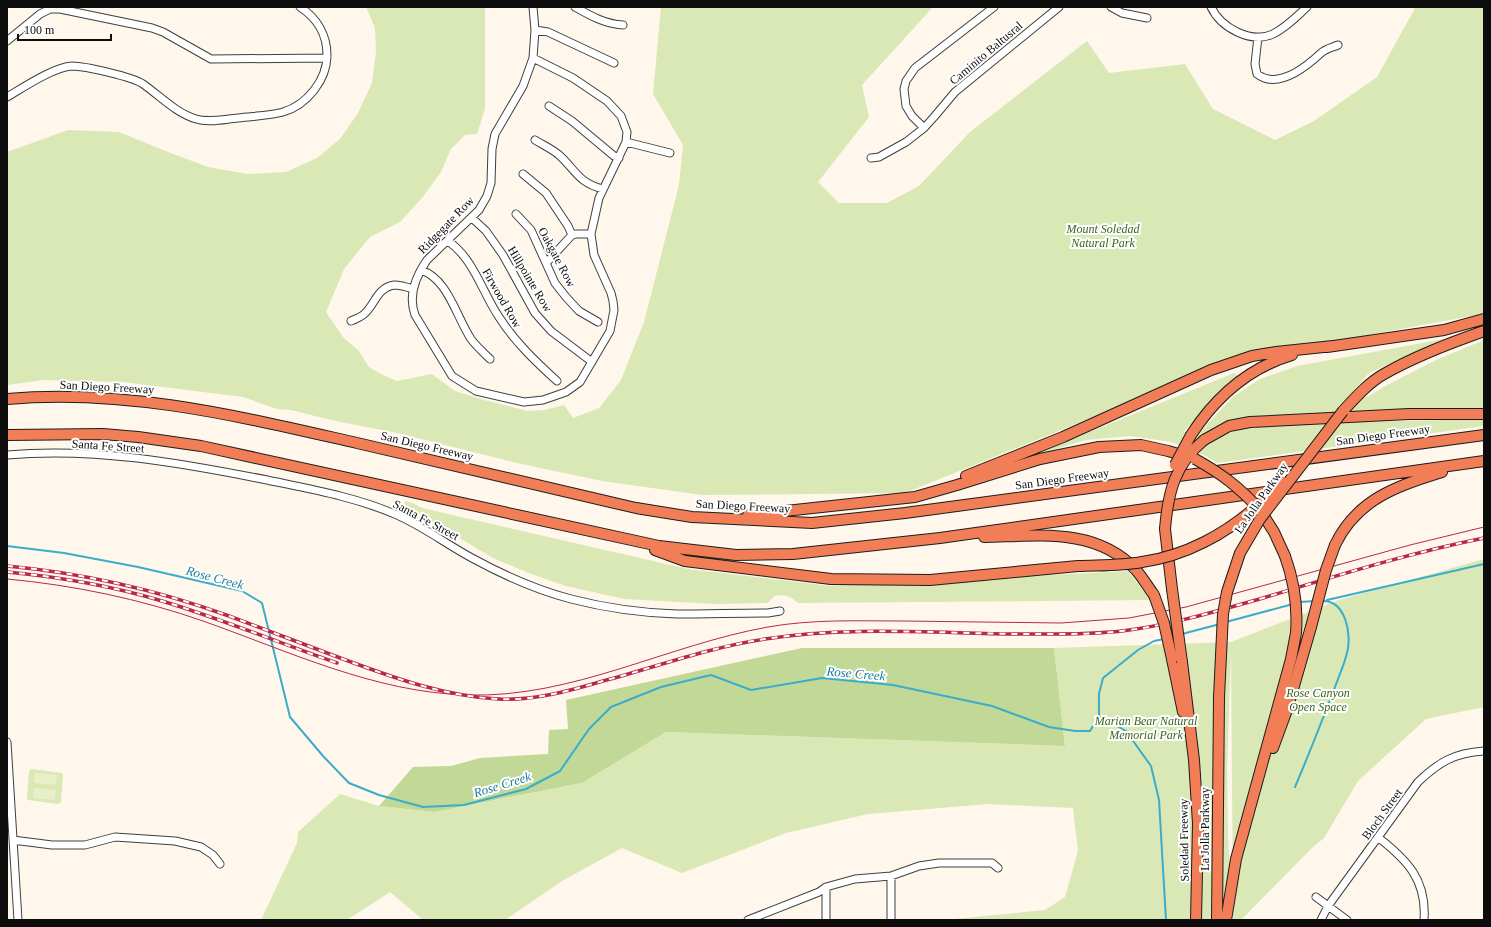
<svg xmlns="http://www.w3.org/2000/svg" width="1491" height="927" viewBox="0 0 1491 927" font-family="Georgia,serif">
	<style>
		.green { fill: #dae8b6 }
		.forest { fill: #c1d896 }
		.pitch { fill: #e9efc8 }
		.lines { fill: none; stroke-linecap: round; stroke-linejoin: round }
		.stream { stroke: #3aadca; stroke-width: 2 }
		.minor-casing { stroke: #3f3f3f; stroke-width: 9 }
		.highway-casing { stroke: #1d1d1d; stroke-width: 12 }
		.minor { stroke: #fff; stroke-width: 7 }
		.highway { stroke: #f17e57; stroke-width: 10 }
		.tram { stroke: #b8284c; stroke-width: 1 }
		.rail-casing { stroke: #b8284c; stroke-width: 3.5 }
		.rail { stroke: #fff; stroke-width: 2; stroke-dasharray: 6; stroke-linecap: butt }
		.highway-bridge-casing { stroke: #1d1d1d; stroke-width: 12; stroke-linecap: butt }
		.highway-bridge { stroke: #f17e57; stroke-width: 10 }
		.labels { text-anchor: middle; stroke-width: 4; stroke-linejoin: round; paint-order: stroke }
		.street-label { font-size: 12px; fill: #0c0c0c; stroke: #fff }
		.park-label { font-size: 12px; font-style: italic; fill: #3a621e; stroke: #fff }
		.water-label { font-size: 13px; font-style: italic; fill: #197c9a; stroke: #fff }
	</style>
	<rect width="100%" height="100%" fill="#fff7eb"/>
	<!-- green -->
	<path class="green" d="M366,7H485V109L477,134L465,135L451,149L441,172L422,198L400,222L370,237L344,269L326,312L343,337L359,351L369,367L383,375L397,381L432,374L455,391L484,400L528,411L544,410L564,405L573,418L599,408L621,380L644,322L679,185L683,145L653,94L661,7H933L862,85L869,117L818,182L839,203H887L919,186L970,132L1087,41L1109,73L1185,64L1213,109L1275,140L1314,121L1377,77L1414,10V7H1484V312L1477,315L1234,360L905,493L702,495L602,481L517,463L397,433L331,420L291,410L277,409L243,397L123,382L44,380L7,385V152L68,130L119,132L168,152L208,167L248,174L286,172L317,158L340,139L358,113L372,83L376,52L375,28Z
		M1444,339L1369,373L1350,395L1367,397L1387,385L1436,360L1484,340V410L1251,419L1219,436L1242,429L1265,426L1312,423L1484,419V426L1217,463L1206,456L1171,442L1130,436L1086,440L1026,458L1234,373L1239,377L1184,431L1196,436L1234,396L1260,379L1297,366Z
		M405,501L413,503L422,508L688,569L831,586L1128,571L1151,600L798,603C790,596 784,594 774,596L768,603L715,604L624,599L566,586L531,574L493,558L404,505Z
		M1484,559V707L1426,719L1358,781L1324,838L1314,846L1241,920H1233V912L1231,652L1227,770L1228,835L1232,920H955L954,919L1045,910L1065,897L1078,851L1073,808L988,804L868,814L786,833L682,873L622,848L562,881L505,920H423L390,892L347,920H261L297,843L298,832L340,794L379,806L434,812L527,794L582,783L666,732L1065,746L1054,648L1231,642L1339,600Z
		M32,769L62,773L63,775L61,802L58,804L28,800L27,798L29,771Z"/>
	<!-- forest -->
	<path class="forest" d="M802,648H1054L1065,746L666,732L582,783L434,812L379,806L413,767L451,766L480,758L548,754L549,730L568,729L566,700Z"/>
	<!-- pitch -->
	<path class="pitch" d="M35,773L57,775L56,785L34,783Z
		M34,788L56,790L55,800L33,798Z"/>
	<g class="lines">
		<!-- stream -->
		<path class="stream" d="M7,546L64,553L138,567L242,591L262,603L290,717L323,756L349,783L379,795L423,807L464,805L526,789L560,771L589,729L611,707L661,687L711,675L751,690L822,678L893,685L992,706L1049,727L1075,731H1090L1099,716V694L1103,678L1138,650L1154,641L1164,639
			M1327,600L1484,564
			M1300,602L1315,601
			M1226,622L1293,604
			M1182,634L1220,624
			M1099,716L1126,731L1151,766L1159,800L1166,920
			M1295,787C1309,754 1322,721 1335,687C1339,676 1344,665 1347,653C1352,635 1346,599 1321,601"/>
		<!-- minor casing -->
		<g class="minor-casing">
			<path id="minor" d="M533,7L535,30L533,58L523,86L495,134L492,149L491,183L487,196L479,210L427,260C416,276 408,296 415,315L452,376L476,391L524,402L543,400L566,392L580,382L610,331L614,310L613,301L611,293L594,255L591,234L599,198L626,142L627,132L621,116L607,101L573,78L533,58
				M575,7C591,16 605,24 623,25
				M1111,7L1122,13L1147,18
				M1211,7C1221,28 1251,44 1273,34C1287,27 1296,17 1307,7
				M535,30L548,32L614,63
				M1258,37L1255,64L1257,74C1278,90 1306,67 1321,53C1325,49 1333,47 1338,45
				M7,41L40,14L50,9H60L152,28L163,32L211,59L327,58
				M7,97C24,87 54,67 72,66C85,66 133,77 143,84C160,96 176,113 196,119C209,123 225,119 238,118C253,116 269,116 283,112C307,105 327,80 327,55C327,35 317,18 300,7
				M549,106L572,121L614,156L619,158
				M924,128L912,116L906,106L904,89L906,81L915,68L994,7
				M535,140C543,145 552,149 559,155C575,169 578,183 603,189
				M626,142L670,153
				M871,158L879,157L906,142L924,128L934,117L955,92L1059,7
				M523,174L546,193L568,226L572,235
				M516,214L531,230L555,283L566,297L579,311L598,322
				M472,218L486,231L503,255L535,313L551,331L592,362
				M448,241C474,259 482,292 499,317C515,342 535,361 557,381
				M547,262L572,235L576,234H591
				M421,270C448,279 456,316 471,339C476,346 484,353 490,359
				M351,321C355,319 359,318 363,315C375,306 376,288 394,285C400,285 407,287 413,289
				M7,455C94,447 181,463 267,480C310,489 356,497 397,515C424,527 446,544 472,558C503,575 537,590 571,599C606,608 641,613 677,614C707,614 738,613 768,613L780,611
				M7,742L18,920
				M1379,838C1407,860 1427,880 1424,920
				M13,840L52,845H85L115,837L175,841L201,847L213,855L220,864
				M826,887V920
				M1316,897L1347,920
				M748,920L819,892L826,887L855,879L891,876L919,866L939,863H992L998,868
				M891,920V876
				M1321,920L1328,906L1418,782C1439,762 1454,753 1484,751"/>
		</g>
		<!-- highway casing -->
		<g class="highway-casing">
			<path id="highway" d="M1327,347L1444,330L1484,319
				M7,399C126,388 242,417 357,443C450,465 543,486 636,508L692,517L812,523L905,513L1484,435
				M1343,411C1355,398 1368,383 1384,374C1415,356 1450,343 1484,331
				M7,435L103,434L138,437L201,446L659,546L736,555L793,554L940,538L1484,461
				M1191,435C1215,398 1248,368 1292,355
				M1204,440L1229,426L1250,422L1409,414H1484
				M966,476L1063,437L1211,370L1252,356L1276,352L1333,346
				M1260,510L1274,532L1285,556
				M748,515L915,497L957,485L1040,459L1099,447L1141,445L1168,451L1189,457
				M1165,529L1172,589
				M984,537C1038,536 1096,527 1136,570C1143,578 1148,587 1154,595
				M1335,545C1357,499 1397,486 1442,472
				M655,550L685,561L831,579L930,580L1078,566
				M1172,659L1183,712
				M1182,662L1194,760L1198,823L1196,920
				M1273,748L1287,710L1311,627
				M1217,920L1219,697
				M1226,920L1236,859L1291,659L1296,633"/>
		</g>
		<!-- minor -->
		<use href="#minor" class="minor"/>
		<!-- highway -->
		<use href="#highway" class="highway"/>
		<!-- tram -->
		<path class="tram" d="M7,579C73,585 140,599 203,621C288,651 376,693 468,695C573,698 667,645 768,627C813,619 858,621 903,621C956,622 1008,622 1061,623L1129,618L1186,607L1410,545L1484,527"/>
		<!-- rail casing -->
		<g class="rail-casing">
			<path id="rail" d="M7,566C83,573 157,590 229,616C267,630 305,645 343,659C394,678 444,696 498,699C533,701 569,691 603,681C656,667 710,647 765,639C847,626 933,633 1016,634C1051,634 1087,635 1122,631C1171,625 1217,611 1263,598C1336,576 1409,553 1484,538
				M7,572C60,577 112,586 162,601C222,619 279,643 337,663"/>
		</g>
		<!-- rail -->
		<use href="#rail" class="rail"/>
		<!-- highway-bridge casing -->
		<g class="highway-bridge-casing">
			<path id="highway-bridge" d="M1195,459C1222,474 1239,487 1260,510
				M1175,465L1191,435
				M1165,529C1168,492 1175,464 1204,440
				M1285,556C1294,581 1298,606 1296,633
				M1078,566C1099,565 1121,566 1142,562C1185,556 1226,534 1258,505C1267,498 1274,489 1281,481
				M1172,589L1182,662
				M1154,595L1164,623L1172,659
				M1311,627L1326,570L1335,545
				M1219,697L1223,614L1227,592L1240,553L1260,519L1343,411"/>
		</g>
		<!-- highway-bridge -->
		<use href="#highway-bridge" class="highway-bridge"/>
	</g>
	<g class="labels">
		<!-- street labels -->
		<g class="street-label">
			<text transform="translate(986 53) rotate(-40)" y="4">Caminito Baltusral</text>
			<text transform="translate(446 225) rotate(-46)" y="4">Ridgegate Row</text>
			<text transform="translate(557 257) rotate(62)" y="4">Oakgate Row</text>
			<text transform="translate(530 279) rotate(59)" y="4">Hillpointe Row</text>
			<text transform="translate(502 298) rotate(60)" y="4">Firwood Row</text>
			<text transform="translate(107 387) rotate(3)" y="4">San Diego Freeway</text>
			<text transform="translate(1383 435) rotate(-8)" y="4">San Diego Freeway</text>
			<text transform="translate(108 446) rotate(4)" y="4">Santa Fe Street</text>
			<text transform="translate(427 446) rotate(13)" y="4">San Diego Freeway</text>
			<text transform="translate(1062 479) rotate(-8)" y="4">San Diego Freeway</text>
			<text transform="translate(1261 498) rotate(-55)" y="4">La Jolla Parkway</text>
			<text transform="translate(743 506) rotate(3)" y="4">San Diego Freeway</text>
			<text transform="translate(426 520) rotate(28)" y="4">Santa Fe Street</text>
			<text transform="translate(1382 814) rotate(-54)" y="4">Bloch Street</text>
			<text transform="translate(1205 829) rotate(-90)" y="4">La Jolla Parkway</text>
			<text transform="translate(1184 840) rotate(-91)" y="4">Soledad Freeway</text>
		</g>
		<!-- park labels -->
		<g class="park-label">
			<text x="1103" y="233">Mount Soledad<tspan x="1103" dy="14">Natural Park</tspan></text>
			<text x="1318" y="697">Rose Canyon<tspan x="1318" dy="14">Open Space</tspan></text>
			<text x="1146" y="725">Marian Bear Natural<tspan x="1146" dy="14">Memorial Park</tspan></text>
		</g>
		<!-- water labels -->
		<g class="water-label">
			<text transform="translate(215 577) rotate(15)" y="5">Rose Creek</text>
			<text transform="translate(856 673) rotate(5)" y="5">Rose Creek</text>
			<text transform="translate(502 784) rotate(-17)" y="5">Rose Creek</text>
		</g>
	</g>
	<!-- border -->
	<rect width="1491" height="927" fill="none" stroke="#0c0c0c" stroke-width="16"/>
	<!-- scale -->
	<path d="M18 34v6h93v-6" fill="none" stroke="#0c0c0c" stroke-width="2"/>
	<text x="24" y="34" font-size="12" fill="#0c0c0c" stroke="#ffffff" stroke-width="3" paint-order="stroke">100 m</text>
</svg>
